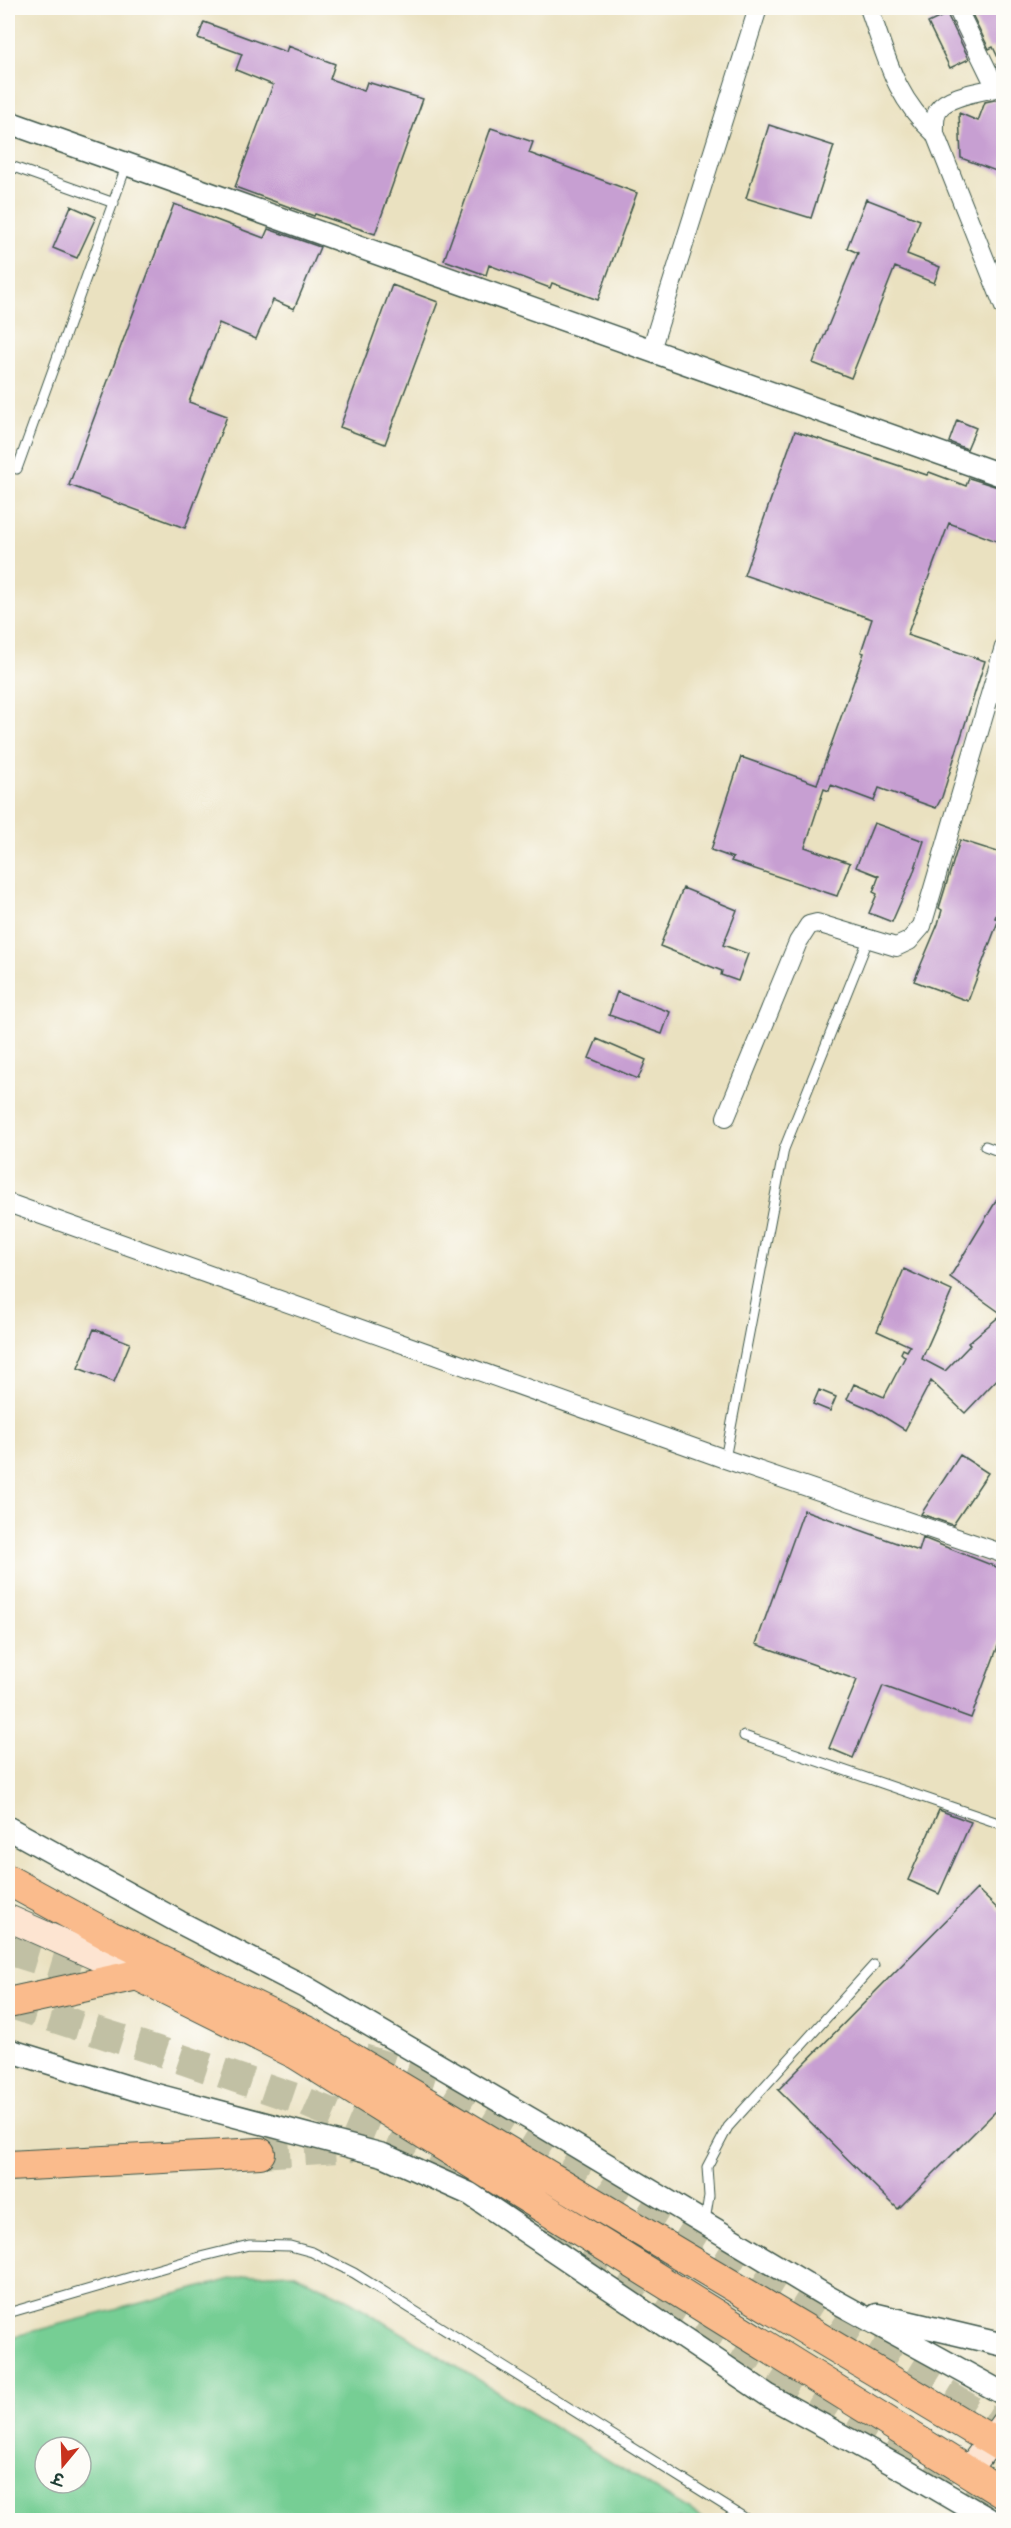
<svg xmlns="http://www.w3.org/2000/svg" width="1011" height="2528" viewBox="0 0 1011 2528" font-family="Caveat,'Playpen Sans Deva',sans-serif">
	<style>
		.green { fill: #76ce94; stroke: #4a8664; stroke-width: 1.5; fill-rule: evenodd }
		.building { fill: #c79fd2 }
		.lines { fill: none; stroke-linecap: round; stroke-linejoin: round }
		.trunk-tunnel { stroke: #c1c0a4; stroke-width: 30; stroke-dasharray: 30 15; stroke-linecap: butt }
		.service-casing { stroke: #3d5649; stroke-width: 11 }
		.minor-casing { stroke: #3d5649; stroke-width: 20 }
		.tertiary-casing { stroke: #3d5649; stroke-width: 25 }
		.secondary-casing { stroke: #3d5649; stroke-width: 28 }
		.trunk-casing { stroke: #3d5649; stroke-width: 32 }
		.service { stroke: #fff; stroke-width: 9 }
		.minor { stroke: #fff; stroke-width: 18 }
		.tertiary { stroke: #fff; stroke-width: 22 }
		.secondary { stroke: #fde4d1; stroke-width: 26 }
		.trunk { stroke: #fabb8c; stroke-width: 30 }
	</style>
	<rect width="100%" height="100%" fill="#fdfcf7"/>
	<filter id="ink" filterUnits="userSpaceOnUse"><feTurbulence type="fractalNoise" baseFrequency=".0167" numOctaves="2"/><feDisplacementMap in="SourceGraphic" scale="12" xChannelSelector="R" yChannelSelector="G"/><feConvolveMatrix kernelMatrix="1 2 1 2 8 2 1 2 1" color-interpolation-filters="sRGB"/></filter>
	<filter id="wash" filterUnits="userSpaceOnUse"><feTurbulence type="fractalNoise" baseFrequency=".008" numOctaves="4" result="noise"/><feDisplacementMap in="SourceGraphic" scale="24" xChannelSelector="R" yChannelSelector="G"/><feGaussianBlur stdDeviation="1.35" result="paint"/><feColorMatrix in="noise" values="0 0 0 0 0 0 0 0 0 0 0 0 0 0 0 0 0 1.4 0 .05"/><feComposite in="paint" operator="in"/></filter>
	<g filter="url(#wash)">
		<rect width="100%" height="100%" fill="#eae1c0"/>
		<!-- green -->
		<path class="green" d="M293,2273L342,2296L705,2520H8V2338L247,2275ZM45,2447H81V2483H45Z"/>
		<g id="blocks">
			<!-- building -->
			<path class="building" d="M969,8H1004V70L993,47L989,49Z
				M947,14L969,59L950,68L928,23Z
				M204,22L286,52L288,46L335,64L330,79L364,91L367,82L423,99L375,234L315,214L314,216L235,187L273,85L236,70L242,54L198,38Z
				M1004,98V174L961,158L959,113L978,121L985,102Z
				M769,125L834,146L811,218L746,198Z
				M491,128L533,142L529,153L637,193L598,300L552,283L550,288L489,265L486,275L444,260Z
				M866,199L920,220L907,254L940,267L934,283L895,267L851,378L813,363L858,253L847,248Z
				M174,204L264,238L268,229L320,247L294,309L273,300L256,339L219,323L189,402L227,416L185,528L69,485Z
				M71,206L96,217L77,258L53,248Z
				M392,285L438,302L385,444L340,427Z
				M957,420L976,428L967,449L949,442Z
				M795,431L927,475L929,472L966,486L969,478L1004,489V544L949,523L907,635L985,661L942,797L936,808L879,788L874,801L831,785L829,791L824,789L805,847L850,863L837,896L731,861L733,858L711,850L741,757L817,784L864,653L861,652L872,619L744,575Z
				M874,823L924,841L913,874L892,922L869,913L877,894L873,892L879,876L856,867Z
				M960,840L1004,854V893L995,918L999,919L968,1001L914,981L938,924L942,910L939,908Z
				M683,888L737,910L723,945L748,954L738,981L721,975L722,971L660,946Z
				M617,992L670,1012L662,1034L609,1015Z
				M597,1039L646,1060L638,1079L589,1058Z
				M1004,1188V1372L965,1413L931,1381L905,1430L873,1410L847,1399L854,1384L884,1397L905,1357L901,1353L903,1349L907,1351L910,1346L877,1331L904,1269L952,1291L922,1359L945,1371L970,1345L968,1343L1002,1314L950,1277Z
				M94,1329L130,1343L114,1382L78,1368Z
				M819,1390L836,1397L830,1411L813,1404Z
				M960,1455L988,1473L953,1525L921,1514Z
				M804,1510L919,1551L923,1538L1004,1570V1630L971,1718L883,1686L853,1758L829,1748L857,1680L756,1644Z
				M939,1810L971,1822L939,1894L908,1880Z
				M977,1889L1004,1915V2103L898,2209L778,2090Z"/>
		</g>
	</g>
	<g filter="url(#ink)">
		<use href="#blocks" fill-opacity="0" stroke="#3d5649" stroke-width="1.5"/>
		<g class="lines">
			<!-- trunk-tunnel -->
			<path class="trunk-tunnel" d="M8,1950L119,1984
				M8,2003L164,2053L298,2099L407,2145L1004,2515
				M363,2059L437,2082L1004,2430
				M260,2153L353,2147"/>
			<!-- service casing -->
			<g class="service-casing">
				<path id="service" d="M8,165L114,203
					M17,469L127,164
					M985,1146L1004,1153
					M725,1459L784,1149L868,940
					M744,1736L1004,1825
					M705,2221L709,2196L707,2167L728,2127L874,1965
					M8,2313L200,2257L249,2245L290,2246L312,2252L354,2273L748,2520"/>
			</g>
			<!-- minor casing -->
			<g class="minor-casing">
				<path id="minor" d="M869,8C887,58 894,96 935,134
					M957,8L996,88
					M1004,86C986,91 947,95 938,110C934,117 935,126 935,134L1004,307
					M651,350L758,8
					M726,1117L798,942L809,925L817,923L896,947L909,941L922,926L1004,647
					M8,1203L725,1459L1004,1554"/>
			</g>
			<!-- tertiary casing -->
			<g class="tertiary-casing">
				<path id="tertiary" d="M8,122L1004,476
					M8,1828L179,1922L305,1987L534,2121L828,2297L1004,2394
					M8,2050L141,2091L383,2155L470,2194L769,2396L908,2472L990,2520
					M877,2315L1004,2345"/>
			</g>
			<!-- secondary casing -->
			<g class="secondary-casing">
				<path id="secondary" d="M8,1918L137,1975
					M968,2471L1004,2423"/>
			</g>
			<!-- trunk casing -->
			<g class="trunk-casing">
				<path id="trunk" d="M8,1880L110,1936L308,2032L1004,2448
					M8,2003L137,1975L296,2054L1004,2494
					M8,2166L260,2153"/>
			</g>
			<!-- service -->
			<use href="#service" class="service"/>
			<!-- minor -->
			<use href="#minor" class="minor"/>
			<!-- tertiary -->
			<use href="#tertiary" class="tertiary"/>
			<!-- secondary -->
			<use href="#secondary" class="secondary"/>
			<!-- trunk -->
			<use href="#trunk" class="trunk"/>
		</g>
	</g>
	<!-- margin -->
	<rect width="1011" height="2528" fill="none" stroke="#fdfcf7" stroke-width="30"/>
	<!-- north arrow -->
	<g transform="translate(63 2465) rotate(199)"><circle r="28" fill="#fdfcf7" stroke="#a4b0a9" stroke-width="1.5"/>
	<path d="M0-4.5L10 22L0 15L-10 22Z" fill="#c8321e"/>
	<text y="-9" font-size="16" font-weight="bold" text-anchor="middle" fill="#1f3d34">उ</text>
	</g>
</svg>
